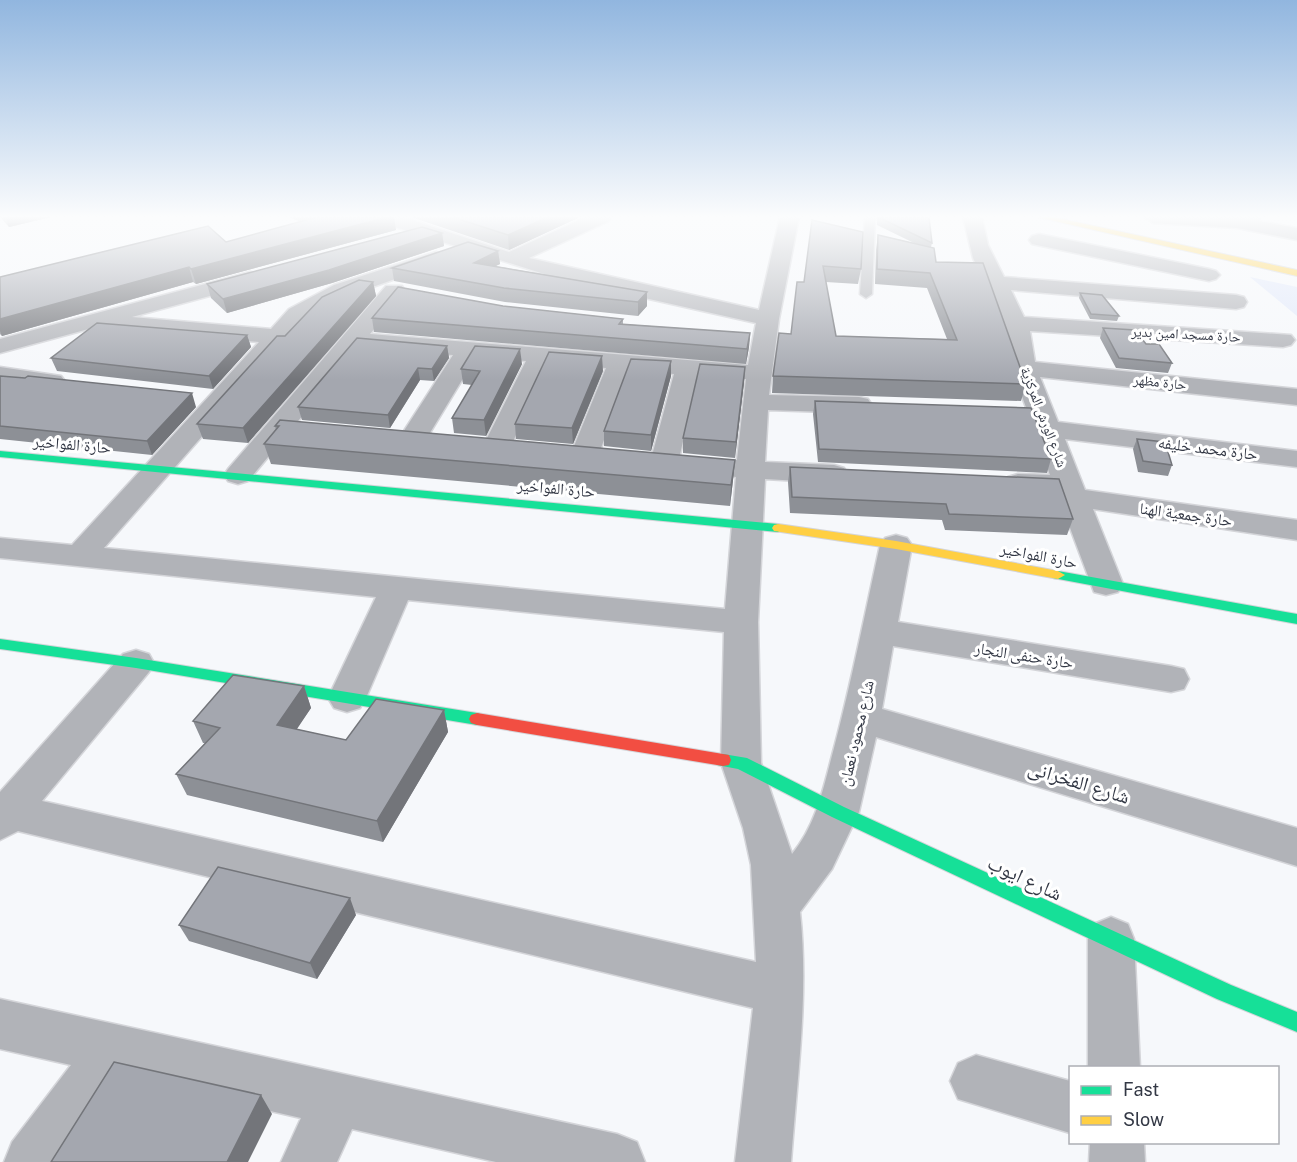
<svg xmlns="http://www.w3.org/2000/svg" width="1297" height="1162" viewBox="0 0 1297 1162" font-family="'Public Sans','Noto Naskh Arabic',sans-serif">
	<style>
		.green { fill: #e1e8fa }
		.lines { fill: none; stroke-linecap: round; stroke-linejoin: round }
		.lane-casing { stroke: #d4d5d9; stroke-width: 3 }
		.street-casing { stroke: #d4d5d9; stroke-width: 3 }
		.fast-casing { stroke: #d4d5d9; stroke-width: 2 }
		.slow-casing { stroke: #d4d5d9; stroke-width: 2 }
		.jam-casing { stroke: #d4d5d9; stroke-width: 2 }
		.lane { fill: #b1b3b8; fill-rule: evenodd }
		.street { fill: #b1b3b8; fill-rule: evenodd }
		.fast { fill: #16e098; fill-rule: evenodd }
		.slow { fill: #ffcf43; fill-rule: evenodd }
		.jam { fill: #f24e42; fill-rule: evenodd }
		.wall { fill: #8d9096 }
		.shaded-wall { fill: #73757a }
		.building { fill: #a4a7af; stroke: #73757a; stroke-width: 1.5 }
		.labels { text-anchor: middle; stroke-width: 6; stroke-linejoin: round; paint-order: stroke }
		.far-street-label { font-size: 14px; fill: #333845; stroke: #fff }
		.street-label { font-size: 16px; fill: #333845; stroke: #fff }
		.near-street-label { font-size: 20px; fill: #333845; stroke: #fff }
	</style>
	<rect width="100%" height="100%" fill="#f6f8fb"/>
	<!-- green -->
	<path class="green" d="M1250,277L1297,287V316Z"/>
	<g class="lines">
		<!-- lane casing -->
		<g class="lane-casing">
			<path id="lane" d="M865,217H875L872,294L866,298L860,294Z"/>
		</g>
		<!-- street casing -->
		<g class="street-casing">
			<path id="street" d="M374,217H403L509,252L586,217H611L609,221L529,258L759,310L780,217H799L779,319L769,395L859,397L868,399L872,405L868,411L859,413L768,410L765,462L834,465L844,468L848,474L844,480L834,483L765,479L758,622L761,763L792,854C817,824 824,785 834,748C852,680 865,613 880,545L885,538L896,535L907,538L912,545L898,622L1171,666L1184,669L1189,679L1184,689L1171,692L893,646L882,709L1297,828V866L876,737L859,812L832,869L800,912C809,995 797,1079 791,1162H735L753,1008L18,831L0,840V792L123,654L136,650L149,654L154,663L149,672L42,801L756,962L751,865L743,828L721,763L724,632L408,600L366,698L360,708L347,712L334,708L328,698L376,597L0,558V538L72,545L259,342L118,330L110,328L107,324L0,353V339L250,272L258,273L261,278L258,283L132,317L271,329L289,309L334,285L436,252L443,254L446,258L443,262L350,295L305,319L104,548L725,609L736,477L717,474L713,468L717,462L737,460L746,379L698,376L678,463L674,469L664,472L654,469L650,463L674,374L630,370L598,456L594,462L584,464L574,462L570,456L606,368L549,363L510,448L506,454L496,456L486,454L482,448L526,361L476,357L422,446L412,448L402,446L398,440L453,355L359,348L248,481L238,484L228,481L224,475L228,469L386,286H402L405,291L370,334L748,365L756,323L560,279L376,221Z
				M963,217H982L988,245L1004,277L1236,295L1244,297L1247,302L1244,307L1236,309L1011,290L1024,317L1291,335L1295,340L1291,345L1283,347L1030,331L1035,362L1297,389V405L1040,377L1058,422L1297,451V467L1065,439L1085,490L1297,520V540L1093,509L1123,584L1118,592L1106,595L1094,592L1057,493L1008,489L1003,483L1008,477L1018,474L1050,475L1012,368L1006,328L973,258Z
				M1144,217H1261L1259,221L1297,228V240L1237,228L1153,223Z
				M1039,234L1209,269L1216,271L1220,275L1216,279L1209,281L1032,244L1029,240L1032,236Z
				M0,367L61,376L65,381L61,386L52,389L0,383Z
				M1111,917L1128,924L1134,939L1140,1068H1088V939L1094,924Z
				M0,999L617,1134L637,1142L645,1162H496L352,1129L337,1162H281L301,1118L126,1078L66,1162H4L12,1142L71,1065L0,1049Z
				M976,1055L1070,1081V1133L958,1099L950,1081L958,1063Z
				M1090,1142H1144L1145,1162H1089Z"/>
		</g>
		<!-- fast casing -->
		<g class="fast-casing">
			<path id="fast" d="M0,451L778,524L784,528L778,532L0,457Z
				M1058,571L1297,614V624L1053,578L1051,575L1053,572Z
				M0,639L136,658L477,713L483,715L485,719L483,723L477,725L136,668L0,649Z
				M723,754L747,758L844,807L1231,985L1297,1012V1032L1217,999L832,817L738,769L717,765L715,760L717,755Z"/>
		</g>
		<!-- slow casing -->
		<g class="slow-casing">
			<path id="slow" d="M1037,217H1053L1297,270V276Z
				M778,524L896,541L1058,571L1065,575L1058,579L896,549L774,531L772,528L774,525Z"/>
		</g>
		<!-- jam casing -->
		<g class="jam-casing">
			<path id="jam" d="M477,713L729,755L731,760L729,765L723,766L477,725L471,723L469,719L471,715Z"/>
		</g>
		<!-- lane -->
		<use href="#lane" class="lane"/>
		<!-- street -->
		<use href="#street" class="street"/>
		<!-- fast -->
		<use href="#fast" class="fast"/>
		<!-- slow -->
		<use href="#slow" class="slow"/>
		<!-- jam -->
		<use href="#jam" class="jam"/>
	</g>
	<!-- wall -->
	<path class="wall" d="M0,217H51L9,227Z
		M288,217H388L396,230L196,284L193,282L2,336L0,334V277L226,242L301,222Z
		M411,217H580L509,250Z
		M877,217H929L932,243L931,247L936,262L1026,384L1021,401L772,393L773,376L791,334L804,282L812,220L861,269L858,284L826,282L836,336L947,339L927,288L875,284L876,250L878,235L914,243L877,225Z
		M442,233L444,246L332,283L227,313L211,298L207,284Z
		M498,251L500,264L495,266L647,292V306L638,316L505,302L394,281L392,268Z
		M373,282L376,296L248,443L203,439L197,424L285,336Z
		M1080,293L1119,316L1117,321L1090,319L1079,298Z
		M503,306L623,319V324L750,333L749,347L746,364L374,332L372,318Z
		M1103,328L1146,344L1172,363L1168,373L1116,368L1100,338Z
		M247,335L251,347L213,389L57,371L51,358Z
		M447,346L449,358L434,381L420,380L390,428L302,420L298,407Z
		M671,361V376L651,451L604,446V431Z
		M522,364L486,436L454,433L452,418L472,385L463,384L461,369Z
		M603,371L573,444L516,439L515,424Z
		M0,376L196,407L152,455L0,439Z
		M744,382L735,458L683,453V438Z
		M815,401L1051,459L1047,473L818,462L813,414Z
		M275,426L735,460L733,480L730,506L271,464L264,444L276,430Z
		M1137,439L1172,465L1168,476L1138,472L1133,449Z
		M790,467L1073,519L1067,535L945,530L942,520L790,513L788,482Z
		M304,686L311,708L296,729L346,740L444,710L448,732L383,842L187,795L176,774L205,743H203L193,721Z
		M356,915L317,979L189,941L179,925Z"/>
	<!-- shaded-wall -->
	<path class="shaded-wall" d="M5,217H51L9,227Z
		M388,217H394L396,230L196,284L191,269Z
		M548,217H580L509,250L508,235Z
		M442,233L444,246L332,283L227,313L223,299Z
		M498,251L500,264L476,276L474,263Z
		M189,267L193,282L2,336L0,331V319Z
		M373,282L376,296L248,443L243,428Z
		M647,292V306L638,316V302Z
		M750,333L749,347L746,364L747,349Z
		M247,335L251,347L213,389L209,376Z
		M447,346L449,358L434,381L432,369Z
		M520,349L522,364L486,436L484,420Z
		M602,356L603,371L573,444L572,428Z
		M671,361V376L651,451V435Z
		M745,367L744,382L735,458L736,442Z
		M418,368L420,380L390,428L388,415Z
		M192,393L196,407L152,455L147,441Z
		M735,460L733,480L730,506L731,485Z
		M304,686L311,708L285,747L277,725Z
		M444,710L448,732L383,842L377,821Z
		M350,898L356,915L317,979L310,963Z
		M261,1095L272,1114L248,1162H227Z"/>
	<!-- building -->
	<path class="building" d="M317,217H388L191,269L189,267L0,319V277L208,226L226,242Z
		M452,217H548L508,235Z
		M878,217H929L932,243Z
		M812,220L863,232L861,269L823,266L836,336L957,340L930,273L877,269L878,235L934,248L936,262L983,263L1026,384L773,376L779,333L791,334L797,282H804Z
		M422,227L442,233L329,270L223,299L207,284Z
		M468,242L498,251L474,263L647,292L638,302L504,288L392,268Z
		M359,280L373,282L243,428L197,424L277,336H285L322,297Z
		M398,287L503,306L623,319L619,324L750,333L747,349L372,318Z
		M1080,293L1102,295L1119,316L1091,314Z
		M97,323L247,335L209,376L51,358Z
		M1103,328L1135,330L1146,344H1159L1172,363L1119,358Z
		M357,338L447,346L432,369L418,368L388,415L298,407Z
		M475,346L520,349L484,420L452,418L480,371L461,369Z
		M549,352L602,356L572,428L515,424Z
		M631,359L671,361L651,435L604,431Z
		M700,364L745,367L736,442L683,438Z
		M0,376L25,378L28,376L192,393L147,441L0,426Z
		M815,401L1031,408L1051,459L819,449Z
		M280,420L735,460L731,485L264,444L279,426H275Z
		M1137,439L1165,442L1172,465L1143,461Z
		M790,467L1059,479L1073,519L949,514L946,504L792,497Z
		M233,675L304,686L277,725L346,740L376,699L444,710L377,821L176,774L220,728L193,721Z
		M218,867L350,898L310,963L179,925Z
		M114,1062L261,1095L227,1162H51Z"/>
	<!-- sky -->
	<linearGradient id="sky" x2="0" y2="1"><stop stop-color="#91b6df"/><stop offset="0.57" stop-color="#fbfcfd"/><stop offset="1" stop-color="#fbfcfd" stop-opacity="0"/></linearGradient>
	<rect width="1297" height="380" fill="url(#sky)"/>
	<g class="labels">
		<!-- far-street labels -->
		<g class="far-street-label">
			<text transform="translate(1186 334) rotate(3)" y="5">حارة مسجد امين بدير</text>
			<text transform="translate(1160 382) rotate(6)" y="5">حارة مظهر</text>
			<text transform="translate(1044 417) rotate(69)" y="5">شارع الورش المركزية</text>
		</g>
		<!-- street labels -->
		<g class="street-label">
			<text transform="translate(72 444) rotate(5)" y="6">حارة الفواخير</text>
			<text transform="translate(1208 448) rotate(7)" y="6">حارة محمد خليفه</text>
			<text transform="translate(556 488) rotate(5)" y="6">حارة الفواخير</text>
			<text transform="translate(1186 514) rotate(8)" y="6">حارة جمعية الهنا</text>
			<text transform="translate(1039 555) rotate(11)" y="6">حارة الفواخير</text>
			<text transform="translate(1024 655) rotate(9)" y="6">حارة حنفى النجار</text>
			<text transform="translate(856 733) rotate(-77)" y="6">شارع محمود نعمان</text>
		</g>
		<!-- near-street labels -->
		<g class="near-street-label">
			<text transform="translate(1079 782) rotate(17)" y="7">شارع الفخرانى</text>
			<text transform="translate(1025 878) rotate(25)" y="7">شارع ايوب</text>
		</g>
	</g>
	<!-- legend -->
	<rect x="1069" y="1066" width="210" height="78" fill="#ffffff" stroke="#adafb5" stroke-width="1.5"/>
	<rect x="1081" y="1086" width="30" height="9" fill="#16e098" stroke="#adafb5" stroke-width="1.5"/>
	<text x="1123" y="1096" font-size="18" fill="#333845">Fast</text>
	<rect x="1081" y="1116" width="30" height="9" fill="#ffcf43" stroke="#adafb5" stroke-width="1.5"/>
	<text x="1123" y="1126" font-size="18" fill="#333845">Slow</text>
</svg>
